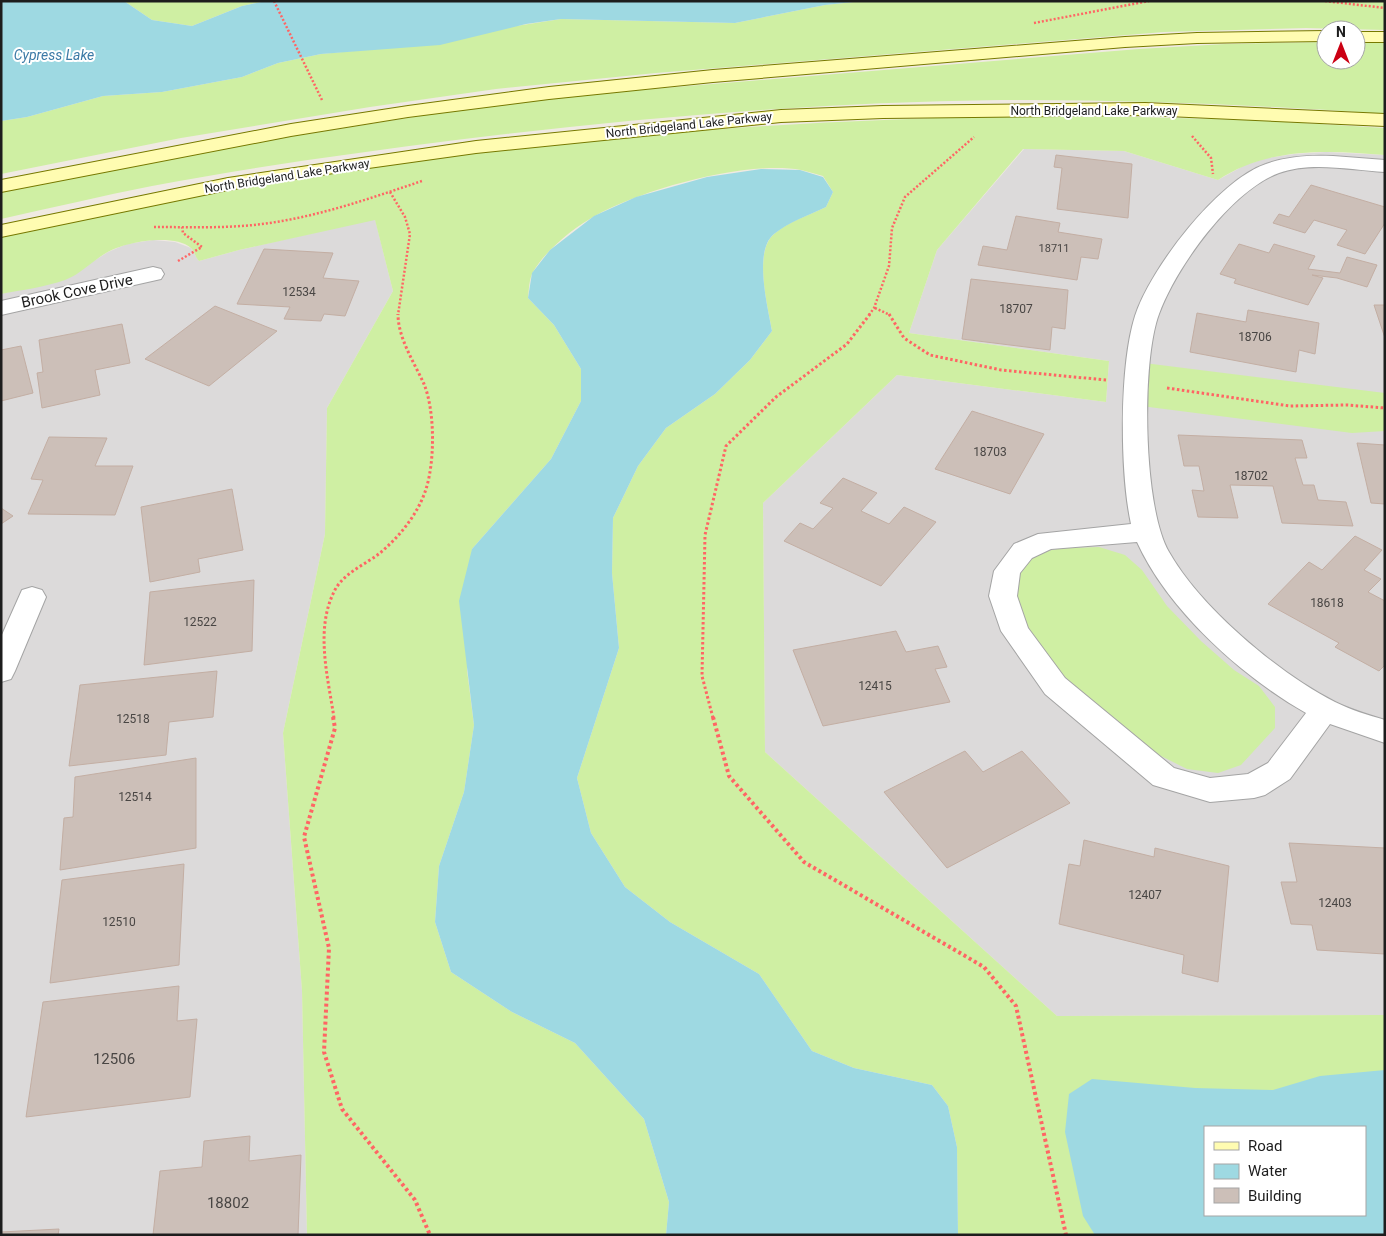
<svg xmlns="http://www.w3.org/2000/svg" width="1386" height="1236" viewBox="0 0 1386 1236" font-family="Roboto,sans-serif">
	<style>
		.residential { fill: #dcdada }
		.grass { fill: #cfefa3; fill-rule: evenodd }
		.water { fill: #9ed9e2; fill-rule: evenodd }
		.building { fill: #ccbfb8; stroke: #c3aea3 }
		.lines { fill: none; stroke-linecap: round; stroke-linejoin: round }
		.minor-casing { stroke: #a4a4a4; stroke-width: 2 }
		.secondary-casing { stroke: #777900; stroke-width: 2 }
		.path-far2 { stroke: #ff6564; stroke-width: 2.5; stroke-dasharray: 2 2; stroke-linecap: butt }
		.path-far1 { stroke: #ff6564; stroke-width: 3; stroke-dasharray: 2.5 2.5; stroke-linecap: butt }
		.path { stroke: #ff6564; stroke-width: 4; stroke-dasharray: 3 3; stroke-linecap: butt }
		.minor { fill: #fff; fill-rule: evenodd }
		.secondary { fill: #fffcb1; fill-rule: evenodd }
		.labels { text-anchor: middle; stroke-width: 4; stroke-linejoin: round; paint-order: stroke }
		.far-number-label { font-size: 11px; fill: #494644 }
		.far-street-label { font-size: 12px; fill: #1d1d1d; stroke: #fff }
		.number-label { font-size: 12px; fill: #494644 }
		.far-water-label { font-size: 14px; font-style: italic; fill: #3c7aa6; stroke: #fff }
		.street-label { font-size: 15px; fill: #1d1d1d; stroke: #fff }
		.near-number-label { font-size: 15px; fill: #494644 }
	</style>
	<rect width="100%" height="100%" fill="#f0eae2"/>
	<!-- residential -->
	<path class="residential" d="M1024,149L1124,151L1218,180L1245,165L1267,158L1295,154L1326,152L1385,155V1015L1057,1016L765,752L763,503L897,375L1106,402L1109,361L909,333L937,250Z
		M375,219L393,291L327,408L325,534L283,733L302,991L307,1235H1V294L65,279L108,252L127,244L153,240L175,242L191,248L199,261L239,250Z"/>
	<!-- grass -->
	<path class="grass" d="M124,1H266L242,6L192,26L152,20Z
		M863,1H1385V30L1306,28L1164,32L656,73L496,89L370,107L181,138L1,174V121L27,117L103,96L162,92L242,77L278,63L321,54L364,50L561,19L735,23L825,5Z
		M1326,42V60H1356V43H1385V114C1257,105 1128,99 1000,100C818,102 637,118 456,140C354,153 252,167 152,186C101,196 51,208 1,219V192L189,153L457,110L578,95L1139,49L1225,44Z
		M1056,115L1254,120L1385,128V155C1328,150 1267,147 1218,180L1124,151L1023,149L937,250L909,333L1109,361L1106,402L897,375L763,503L765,752L1057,1016L1385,1015V1235H958L957,1147L948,1106L932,1085L854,1068L812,1051L759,974L670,922L625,887L591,833L577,778L619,648L612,573L613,518L638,466L666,428L715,394L750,360L772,331C768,307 753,252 774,234C788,222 809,215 826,207L833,192L823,176C816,174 809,172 801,170C747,160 643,189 595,216C574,227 544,252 533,272C529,279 529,290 528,298L554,325L581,369V401L551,459L472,549L467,670L474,725L464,792L439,866L435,922L451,972L512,1012L575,1043L644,1119L669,1202L666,1235H307L302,991L283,733L325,534L327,408L393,291L375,220L239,250L199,261C196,258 194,251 191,248C174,233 124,242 106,253C92,261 81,274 65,280C45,287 22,290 1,294V235C80,219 158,201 237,187C507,140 781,119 1056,115ZM1205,1127H1365V1215H1205Z
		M1144,363L1385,393V431L1352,433L1141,406Z
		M1099,547L1125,555L1142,570L1167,606L1201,641L1234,670L1259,686L1275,707V728L1241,765L1218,773L1187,769L1159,755L1067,679L1043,653L1027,625L1012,587C1028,543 1060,549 1099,547Z"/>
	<!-- water -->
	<path class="water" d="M1,1H124L152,20L192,26L242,6L266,1H863L825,5L735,23L561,19L526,24L440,45L321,54L278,63L242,77L162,92L103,96L27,117L1,121Z
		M761,169L800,170L823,177L833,192L826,207C809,215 789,222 774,234C753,251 768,307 772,331L750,360L715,394L666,428L638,466L613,518L612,573L619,648L577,778L591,833L625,887L670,922L759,974L812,1051L854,1068L932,1085L948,1106L957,1147L958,1235H666L669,1202L644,1119L575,1043L512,1012L451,972L435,922L439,866L464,792L474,725L459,601L472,549L551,459L581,401V369L554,325L528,298L532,273L550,250L594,216L636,197L707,177Z
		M1385,1070V1235H1095L1083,1216L1065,1132L1069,1094L1092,1079L1195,1088L1273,1090L1320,1076ZM1205,1127H1365V1215H1205Z"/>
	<!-- building -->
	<path class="building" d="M1056,155L1132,164L1128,218L1057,209L1062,168L1054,167Z
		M1311,185L1385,207V223L1365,254L1337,245L1347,230L1314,220L1305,233L1273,223L1279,214L1289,217Z
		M1016,216L1060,223L1058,232L1102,239L1098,259L1081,257L1077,280L978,265L983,246L1007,250Z
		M1239,244L1269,253L1274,244L1315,256L1308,269L1340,273L1347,257L1377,265L1367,287L1337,278L1312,275L1323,278L1308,305L1234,283L1236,279L1220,274Z
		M264,249L333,253L323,278L359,281L345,316L324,314L321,321L284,319L290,307L237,304Z
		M971,279L1068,290L1065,329L1052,327L1050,350L962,339Z
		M1374,305H1385V338Z
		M215,306L277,331L209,386L145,359Z
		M1248,310L1319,323L1315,354L1299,350L1296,372L1190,352L1197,313L1246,322Z
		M122,324L130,363L95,370L100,395L42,408L37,373L43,372L39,340Z
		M21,346L33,393L1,401V350Z
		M972,411L1044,434L1010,494L935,469Z
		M1178,435L1302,440L1307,458H1295L1303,485H1314L1318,500L1346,502L1353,526L1282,523L1273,486L1230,485L1238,518L1198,517L1192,490L1204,491L1199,466H1184Z
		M49,437L107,438L95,466H133L115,515L28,514L43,480L31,479Z
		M1357,443L1385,445V504L1371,503Z
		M843,478L877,493L861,511L889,524L904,507L936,522L881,586L784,541L800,523L813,529L833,508L820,503Z
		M232,489L243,550L198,559L200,572L150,582L141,507Z
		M1,508L13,516L1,524Z
		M1355,536L1382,550L1364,570L1381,579L1368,592L1385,601V665L1379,671L1335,647L1339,643L1268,604L1309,562L1322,570Z
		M254,580L252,651L144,665L150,592Z
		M896,631L906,652L938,646L947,667L935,669L950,702L823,726L793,650Z
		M217,671L213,717L169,722L166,755L69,766L80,685Z
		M965,751L983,772L1022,751L1070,803L947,868L884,792Z
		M196,758V848L60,870L64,818L73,817L75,777Z
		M1084,840L1154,857L1155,848L1229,866L1218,982L1182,973L1184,955L1059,924L1069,864L1080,866Z
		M1289,843L1385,848V954L1317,950L1312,925L1291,924L1281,882H1297Z
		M184,864L179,965L50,983L62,880Z
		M179,986L177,1021L197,1019L190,1097L26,1117L43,1002Z
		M250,1136L249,1161L301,1155L298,1235H153L160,1171L202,1167L204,1141Z
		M59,1229L58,1235H1V1232Z"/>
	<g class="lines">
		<!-- minor casing -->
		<g class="minor-casing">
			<path id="minor" d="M1333,156L1385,160V172C1352,170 1311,161 1279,173C1231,191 1176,267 1159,314C1141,362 1143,508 1169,552C1200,607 1278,673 1335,702C1351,710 1368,715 1385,720V743L1330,724L1290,779L1265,795L1254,798L1210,802L1153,785L1045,694L1001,631L989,596L994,571L1014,544L1038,534L1131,524C1120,473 1119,367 1135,316C1150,269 1218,180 1266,164C1288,156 1310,155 1333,156ZM1137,542C1168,610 1241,676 1306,713L1268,763L1248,774L1210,778L1174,768L1065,678L1028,628L1017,596L1020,573L1032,558L1051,549Z
				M153,267L161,269L164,274L161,279L1,315V301Z
				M32,587L42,590L46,597L15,671L11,679L1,682V637L22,590Z"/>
		</g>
		<!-- secondary casing -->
		<g class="secondary-casing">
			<path id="secondary" d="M1326,31V41L1197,43L1125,47L713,82L549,99L408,117L291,136L1,192V180L291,124L408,106L549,87L713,70L1125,37L1197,33Z
				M1356,32H1385V42H1356Z
				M1145,103L1385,114V126L1145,115L883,118L781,122L476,153L340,172L228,190L1,237V225L228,178L476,141L781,110L883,106Z"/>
		</g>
		<!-- path-far2 -->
		<path class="path-far2" d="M274,1L322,100
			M1325,1L1385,8
			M1034,23L1149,1
			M1192,136L1211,158L1213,174
			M390,192L405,217L410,234L398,315
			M154,227C194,227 235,229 276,222C326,214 374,197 422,181
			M178,261L202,247L183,233L182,227
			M875,308L890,315
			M869,315L874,308L889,266L892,228L905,197L974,137"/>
		<!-- path-far1 -->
		<path class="path-far1" d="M889,314L904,338L930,355L1001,370L1106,380
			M1167,388L1290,406L1347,405L1385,408
			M334,718C328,677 314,627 336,588C346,572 366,564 380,553C400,536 418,514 426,489C435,461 435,411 424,384C414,362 398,338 398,314
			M713,718L702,676L705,535L726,446L776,397L847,344L870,314"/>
		<!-- path -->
		<path class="path" d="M333,717L335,728L304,837L329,948L324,1052L342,1109L415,1200L430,1235
			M713,717L729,776L804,862L984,967L1016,1006L1066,1235"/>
		<!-- minor -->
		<use href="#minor" class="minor"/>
		<!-- secondary -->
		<use href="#secondary" class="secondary"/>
	</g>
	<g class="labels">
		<!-- far-number labels -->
		<g class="far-number-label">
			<text x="1054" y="252">18711</text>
		</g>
		<!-- far-street labels -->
		<g class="far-street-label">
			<text x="1094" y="115">North Bridgeland Lake Parkway</text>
			<text transform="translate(689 125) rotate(-6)" y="4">North Bridgeland Lake Parkway</text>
			<text transform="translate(287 176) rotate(-9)" y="4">North Bridgeland Lake Parkway</text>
		</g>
		<!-- number labels -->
		<g class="number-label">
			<text x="299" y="296">12534</text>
			<text x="1016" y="313">18707</text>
			<text x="1255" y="341">18706</text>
			<text x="990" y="456">18703</text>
			<text x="1251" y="480">18702</text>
			<text x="1327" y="607">18618</text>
			<text x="200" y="626">12522</text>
			<text x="875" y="690">12415</text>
			<text x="133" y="723">12518</text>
			<text x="135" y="801">12514</text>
			<text x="1145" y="899">12407</text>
			<text x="1335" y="907">12403</text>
			<text x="119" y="926">12510</text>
		</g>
		<!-- far-water labels -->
		<g class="far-water-label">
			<text x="54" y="60">Cypress Lake</text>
		</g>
		<!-- street labels -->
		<g class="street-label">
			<text transform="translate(77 291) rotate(-12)" y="5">Brook Cove Drive</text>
		</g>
		<!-- near-number labels -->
		<g class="near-number-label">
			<text x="114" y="1064">12506</text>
			<text x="228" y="1208">18802</text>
		</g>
	</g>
	<!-- border -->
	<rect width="1386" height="1236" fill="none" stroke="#1d1d1d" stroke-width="5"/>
	<!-- legend -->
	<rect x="1204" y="1126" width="162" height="90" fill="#ffffff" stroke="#a5a5a5"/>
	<rect x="1214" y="1142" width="25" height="8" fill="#fffcb1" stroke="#a5a5a5"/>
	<text x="1248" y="1151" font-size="15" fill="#1d1d1d">Road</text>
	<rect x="1214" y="1164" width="25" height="15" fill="#9ed9e2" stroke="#a5a5a5"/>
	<text x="1248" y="1176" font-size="15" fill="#1d1d1d">Water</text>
	<rect x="1214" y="1188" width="25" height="15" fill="#ccbfb8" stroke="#a5a5a5"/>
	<text x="1248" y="1201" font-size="15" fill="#1d1d1d">Building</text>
	<!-- north arrow -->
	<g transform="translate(1341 45)"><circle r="24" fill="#ffffff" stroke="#a5a5a5"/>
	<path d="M0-4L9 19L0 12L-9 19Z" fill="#cb0013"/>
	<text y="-8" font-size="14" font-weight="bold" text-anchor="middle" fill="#1d1d1d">N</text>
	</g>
</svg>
